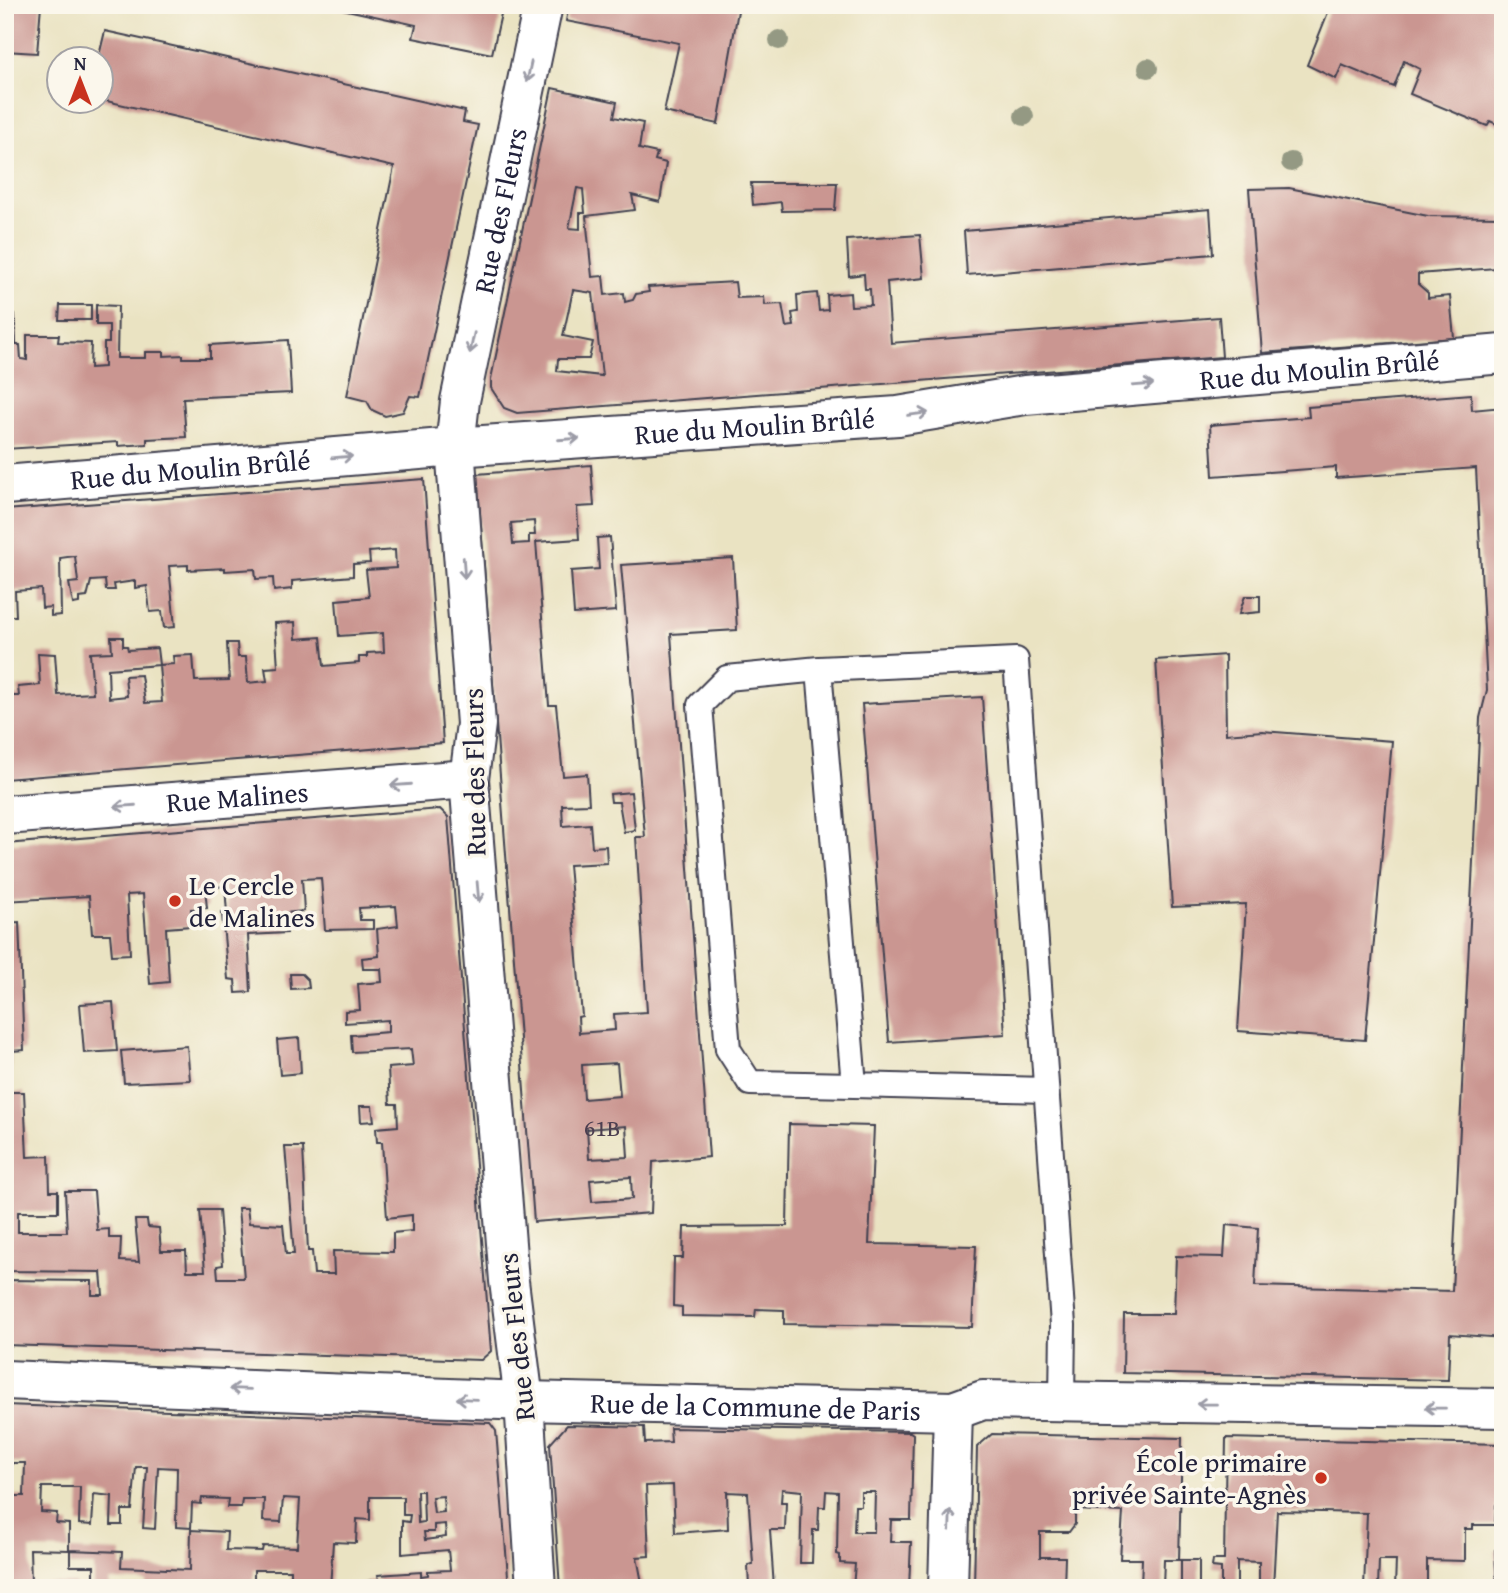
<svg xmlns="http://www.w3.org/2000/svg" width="1508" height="1593" viewBox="0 0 1508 1593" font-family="'Gentium Book Plus',serif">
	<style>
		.building { fill: #ca9691; fill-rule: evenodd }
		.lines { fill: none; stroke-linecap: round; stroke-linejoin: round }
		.lane-casing { stroke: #403f4f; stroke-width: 28 }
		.street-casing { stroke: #403f4f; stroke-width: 42 }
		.lane { stroke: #fff; stroke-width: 24 }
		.street { stroke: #fff; stroke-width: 38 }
		.tree { fill: #949983 }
		.oneway { stroke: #9c9ca7 }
		.poi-dot { fill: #c8321e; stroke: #fbf7ec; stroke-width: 2.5 }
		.labels { text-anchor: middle; stroke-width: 7; stroke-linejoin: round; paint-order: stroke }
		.number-label { font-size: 24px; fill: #4c3f50 }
		.street-label { font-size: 28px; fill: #22223b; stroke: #fbf7ec }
		.poi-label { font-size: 28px; fill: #22223b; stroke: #fbf7ec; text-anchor: start }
	</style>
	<rect width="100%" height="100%" fill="#fbf7ec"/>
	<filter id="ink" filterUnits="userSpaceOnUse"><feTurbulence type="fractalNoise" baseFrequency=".0143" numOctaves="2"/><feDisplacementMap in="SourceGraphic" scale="14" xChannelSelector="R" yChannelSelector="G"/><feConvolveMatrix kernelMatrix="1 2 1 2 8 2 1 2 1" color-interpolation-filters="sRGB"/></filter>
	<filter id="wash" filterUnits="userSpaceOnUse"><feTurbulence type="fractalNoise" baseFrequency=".00686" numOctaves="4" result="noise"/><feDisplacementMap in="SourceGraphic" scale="28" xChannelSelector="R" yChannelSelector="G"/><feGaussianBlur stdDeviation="1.57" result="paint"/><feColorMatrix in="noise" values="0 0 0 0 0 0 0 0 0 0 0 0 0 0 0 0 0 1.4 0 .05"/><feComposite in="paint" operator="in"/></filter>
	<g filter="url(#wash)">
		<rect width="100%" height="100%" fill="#eae3c2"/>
		<g id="blocks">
			<!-- building -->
			<path class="building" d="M5,5H41L37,53L5,51Z
				M324,5H503L492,54L413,38L416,25Z
				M569,5H739L718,124L664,112L679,43L566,21Z
				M1331,5H1503V127L1490,121L1487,126L1410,94L1420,69L1404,61L1394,87L1342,65L1336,79L1307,65Z
				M105,31L465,111L463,122L478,125L420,397L410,396L403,412L385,416L372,410L367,401L347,396L394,167L102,100V60H98Z
				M552,88L617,102L614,117L643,123L639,149L657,153L655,160L666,163L660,202L632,195L635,210L586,216L592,277L603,276L605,295L624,293L625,302L633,300L636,294L649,292L648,287L735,282L737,298L764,297L765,305L782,304L786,327L794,326L792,313L798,312L797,295L817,293L819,311L828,310L827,295L850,293L851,306L871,305L870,289H865L864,274L849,276L847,240L920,235L924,278L887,282L891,343L1219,317L1222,357L517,413L504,408L491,388V379ZM577,188L583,189L585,213H580V229L569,228ZM573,290L593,293L602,376L557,371L558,359H589L593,342L563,336Z
				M751,183H837L835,210L782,211L781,202L753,205Z
				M1289,188L1428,216L1503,217V323L1496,268L1418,274V284L1428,293V298L1450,296L1454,338L1262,353L1249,189Z
				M1210,209L1213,254L967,275L964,231Z
				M60,305H91V320H59Z
				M96,305L118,306L117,358H145V352H164V356L183,355V358H210V345L288,340L291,393L183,398L186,437L147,439V444L118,446V442L5,449V314H15L16,345H20L21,359L27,360V335H59L58,342L91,343L90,368L104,367V343H109V325H96Z
				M1471,394L1472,410L1503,407V1338L1450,1334L1448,1380L1123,1373L1124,1314H1174L1176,1256L1224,1257L1226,1225L1258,1228L1255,1286L1452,1291L1480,718L1487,690L1476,468L1336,478V467L1213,476L1210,425L1309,417L1308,407Z
				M591,465L594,506L577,507L579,539L536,542L549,705H556L563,776L587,774L589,804L562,805L563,826L590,824L592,847L606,846L607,863L569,865L582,1016L578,1017L579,1033L615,1030L614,1014L647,1012L636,837H645L621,565L733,558L737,630L671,634L709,1157L653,1162L651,1213L534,1222L477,474ZM534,521L535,535H529V543L513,544L511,523ZM617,1063L620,1096L584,1099L582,1065ZM626,1126L628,1157L589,1159L587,1129ZM631,1177L632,1199L592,1202L590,1180Z
				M424,479L443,743L5,779V703H12V696H19L18,687L40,685L38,653L55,654L58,695L93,693L90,653L112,652L111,637H123V646H127L128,650L157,648L159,665L108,669L109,698L127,696L125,676L141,675L145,703L162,702L159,665L174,664L173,656L193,655L195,681L229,680L227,643H237L238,657H246L248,683L267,681L265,668L278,667L275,623L295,622L296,639L321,637L324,666L359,663V657H367V653L384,652L383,633L339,636L336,600L369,597L366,570L396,568L395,550L369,552L370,563L353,564V576L292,581V589L274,591L273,578L256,579L255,569L225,571V568L188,570V565L169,566L175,627L164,628L162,611L150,612L147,586L135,588V581L114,584L115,590H106L105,580L91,581L87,597L79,598V603L73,604L69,583L78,582L75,556L60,558L61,615L51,616V607L42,608L41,589L15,591L16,616H5V510Z
				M610,537L616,611L574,614L571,571L599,569L597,538Z
				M1245,596H1260V612L1239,614Z
				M1225,655L1226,734L1262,731L1392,741L1365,1040L1238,1031L1246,904L1172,907L1156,660Z
				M982,697L1005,1034L889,1042L862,704Z
				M631,792L635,830L624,832L619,802H611L610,794Z
				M440,809L448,817L491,1351L481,1360L5,1345V1280L92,1281V1295H103L101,1272L5,1271V923L19,922L24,1050L11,1051V1092H24L27,1157L49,1156L50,1191H58V1212H18V1232H67L65,1191H94L97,1230L109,1229V1238H121L120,1261L139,1262L135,1220H147L148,1227L159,1228L161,1251H186L187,1271H205L200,1210H219L223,1265L217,1266L218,1278H244L238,1208H247L249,1223L283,1225L286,1254H294L285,1147H303L308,1251H312L314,1274H334L333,1251L393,1252V1233L412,1231V1215L387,1218L382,1142H377L376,1128L398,1126L397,1104H390L388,1068L413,1066L411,1049L352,1052L351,1035L388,1032V1020L345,1023V1011L360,1010L358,984L382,982L381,969H363L362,958L379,956L377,929L398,926L396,906L359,908L360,920H373V929L325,930L321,878L302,879L304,911L286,913L287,933L248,935L251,992L236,993L235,980L228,979L222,913H227L225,886L205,888L207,908L191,909V926L166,928L169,982L150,984L143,894L127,895L130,954L112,955L110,934H92L89,896L5,901V844Z
				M290,974H302L308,980L309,988L291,989Z
				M113,1002L117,1051L84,1053L80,1004Z
				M299,1038L301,1073L280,1075L277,1040Z
				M187,1046L190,1080L124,1083L121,1051Z
				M360,1106H372L374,1121L361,1122Z
				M789,1124L874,1126L869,1244L976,1246L972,1327L784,1324V1310L756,1309L755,1317L682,1316V1307L673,1306L674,1258H683L684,1227L787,1226Z
				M5,1405L490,1423L496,1431L509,1588H367V1581L379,1580L378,1575L421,1572V1576L428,1575V1571L450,1570L448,1550L402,1554V1521L409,1522L410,1515H403V1497H370V1520L357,1519L356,1543L333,1542L330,1588H291V1570H254V1586L181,1588L146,1585V1581L109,1580L110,1588H94V1566H70V1550L122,1552L121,1567L190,1570L191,1530L227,1532L226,1550L262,1551L263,1546L297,1547L300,1499L283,1498L281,1522L263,1521L264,1499H242L241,1507H227L228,1499L202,1498L201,1504L192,1503L191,1528L176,1527L177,1468L158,1467L155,1529L143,1528L147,1467H136L132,1510H122V1525H111L112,1496L94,1494L92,1525L79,1524L80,1487H42L41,1512L57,1513L56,1523L69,1524V1550L30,1549L31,1583H75V1588H5ZM12,1463H25L24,1496H12ZM417,1491H423L424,1522L418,1523ZM443,1496L444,1512L434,1513L432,1497ZM445,1524L446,1537L425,1540L424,1532H434V1525Z
				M567,1425L644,1427L645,1443L671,1442L670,1428L910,1432L913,1434L911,1520H891L890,1542H911L909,1588H853L855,1564L840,1563V1555L837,1554L838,1492L826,1491L825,1507H819L818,1530H813L812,1563H800L802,1491L782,1489L781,1502H786L785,1530H770L774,1588H749L748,1565L753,1564L748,1493L727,1492L728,1529L675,1533L673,1485L646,1486L649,1556L637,1557L643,1588H560L550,1444ZM861,1492H875L874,1532H854L855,1506H861Z
				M992,1434L1182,1438L1179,1560H1164L1163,1587L1141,1588L1142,1559H1120L1123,1512L1075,1510V1524L1069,1532H1040V1557H1065L1064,1588H974L977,1447Z
				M1226,1438L1503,1444V1505H1496L1495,1525H1473V1529H1465V1561L1427,1560V1588H1395L1396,1560H1379L1378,1588H1364L1367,1513L1277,1511L1273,1588H1259V1562L1237,1561V1588H1221V1568L1212,1567L1213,1560H1224Z
				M1495,1550H1503V1588H1497Z
				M1181,1560H1199V1588H1181Z"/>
		</g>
	</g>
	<g filter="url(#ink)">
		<use href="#blocks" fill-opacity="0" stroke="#403f4f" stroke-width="2"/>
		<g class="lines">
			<!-- lane casing -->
			<g class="lane-casing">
				<path id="lane" d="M819,669L727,678L700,705L728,1049L750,1083L854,1085
					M1046,1090L854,1085L819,669L1016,660L1063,1325L1062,1401"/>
			</g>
			<!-- street casing -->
			<g class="street-casing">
				<g id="street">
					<path id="s1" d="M5,485L455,447L898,416L1025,395L1503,354"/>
					<path id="s2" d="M5,815L469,779"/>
					<path id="s3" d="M5,1380L524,1401L953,1411L983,1400L1503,1408"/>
					<path id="s4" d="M536,1588L524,1401L509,1281L469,779L476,724L455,447L460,401L543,5"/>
					<path d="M948,1588L953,1411"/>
				</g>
			</g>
			<!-- lane -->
			<use href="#lane" class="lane"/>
			<!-- street -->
			<use href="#street" class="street"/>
		</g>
		<!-- trees -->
		<g class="tree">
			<circle cx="779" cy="40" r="10"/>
			<circle cx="1148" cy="68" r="10"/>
			<circle cx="1024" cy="116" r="10"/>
			<circle cx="1291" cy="162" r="10"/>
		</g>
		<!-- one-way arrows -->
		<defs><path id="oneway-shaft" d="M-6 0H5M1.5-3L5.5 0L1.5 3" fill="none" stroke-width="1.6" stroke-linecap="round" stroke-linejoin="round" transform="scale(1.75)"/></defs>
		<g class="oneway">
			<use href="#oneway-shaft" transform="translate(529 72) rotate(102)"/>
			<use href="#oneway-shaft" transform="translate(472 343) rotate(102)"/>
			<use href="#oneway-shaft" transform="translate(1143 385) rotate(-5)"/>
			<use href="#oneway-shaft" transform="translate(918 414) rotate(-8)"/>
			<use href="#oneway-shaft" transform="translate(569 439) rotate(-4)"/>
			<use href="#oneway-shaft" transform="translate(342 457) rotate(-5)"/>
			<use href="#oneway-shaft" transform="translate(464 568) rotate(86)"/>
			<use href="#oneway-shaft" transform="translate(401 785) rotate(176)"/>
			<use href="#oneway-shaft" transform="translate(125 806) rotate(176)"/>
			<use href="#oneway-shaft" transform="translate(478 892) rotate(85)"/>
			<use href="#oneway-shaft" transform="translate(240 1389) rotate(-178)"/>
			<use href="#oneway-shaft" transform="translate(467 1399) rotate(-178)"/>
			<use href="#oneway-shaft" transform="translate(1207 1404) rotate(-179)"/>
			<use href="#oneway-shaft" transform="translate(1435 1408) rotate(-179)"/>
			<use href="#oneway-shaft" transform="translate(950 1520) rotate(-88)"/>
		</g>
	</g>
	<!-- markers -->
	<g class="poi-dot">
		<circle cx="175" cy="901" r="7"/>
		<circle cx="1321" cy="1478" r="7"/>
	</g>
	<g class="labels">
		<!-- number labels -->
		<g class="number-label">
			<text x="602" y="1136">61B</text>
		</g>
		<!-- street labels -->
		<g class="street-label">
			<text dy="10" stroke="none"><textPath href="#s4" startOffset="1386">Rue des Fleurs</textPath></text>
			<text dy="10" stroke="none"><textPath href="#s1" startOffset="1320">Rue du Moulin Brûlé</textPath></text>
			<text dy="10" stroke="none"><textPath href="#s1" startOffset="752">Rue du Moulin Brûlé</textPath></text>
			<text dy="10" stroke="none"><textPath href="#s1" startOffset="186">Rue du Moulin Brûlé</textPath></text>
			<text transform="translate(474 772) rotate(-91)" y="10">Rue des Fleurs</text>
			<text dy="10" stroke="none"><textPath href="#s2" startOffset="233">Rue Malines</textPath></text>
			<text transform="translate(516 1337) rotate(-96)" y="10">Rue des Fleurs</text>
			<text dy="10" stroke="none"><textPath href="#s3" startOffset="751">Rue de la Commune de Paris</textPath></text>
		</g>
		<!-- poi labels -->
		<g class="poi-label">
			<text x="189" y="895">Le Cercle<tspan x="189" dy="32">de Malines</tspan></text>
			<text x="1307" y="1472" text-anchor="end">École primaire<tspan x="1307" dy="32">privée Sainte-Agnès</tspan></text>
		</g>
	</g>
	<!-- margin -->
	<rect width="1508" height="1593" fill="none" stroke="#fbf7ec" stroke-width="28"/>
	<!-- north arrow -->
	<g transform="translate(80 80)"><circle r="33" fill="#fbf7ec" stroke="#a4a2a5" stroke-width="2"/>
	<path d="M0-5L12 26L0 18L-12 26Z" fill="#c8321e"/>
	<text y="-10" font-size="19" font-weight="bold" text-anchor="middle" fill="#22223b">N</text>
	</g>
</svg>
